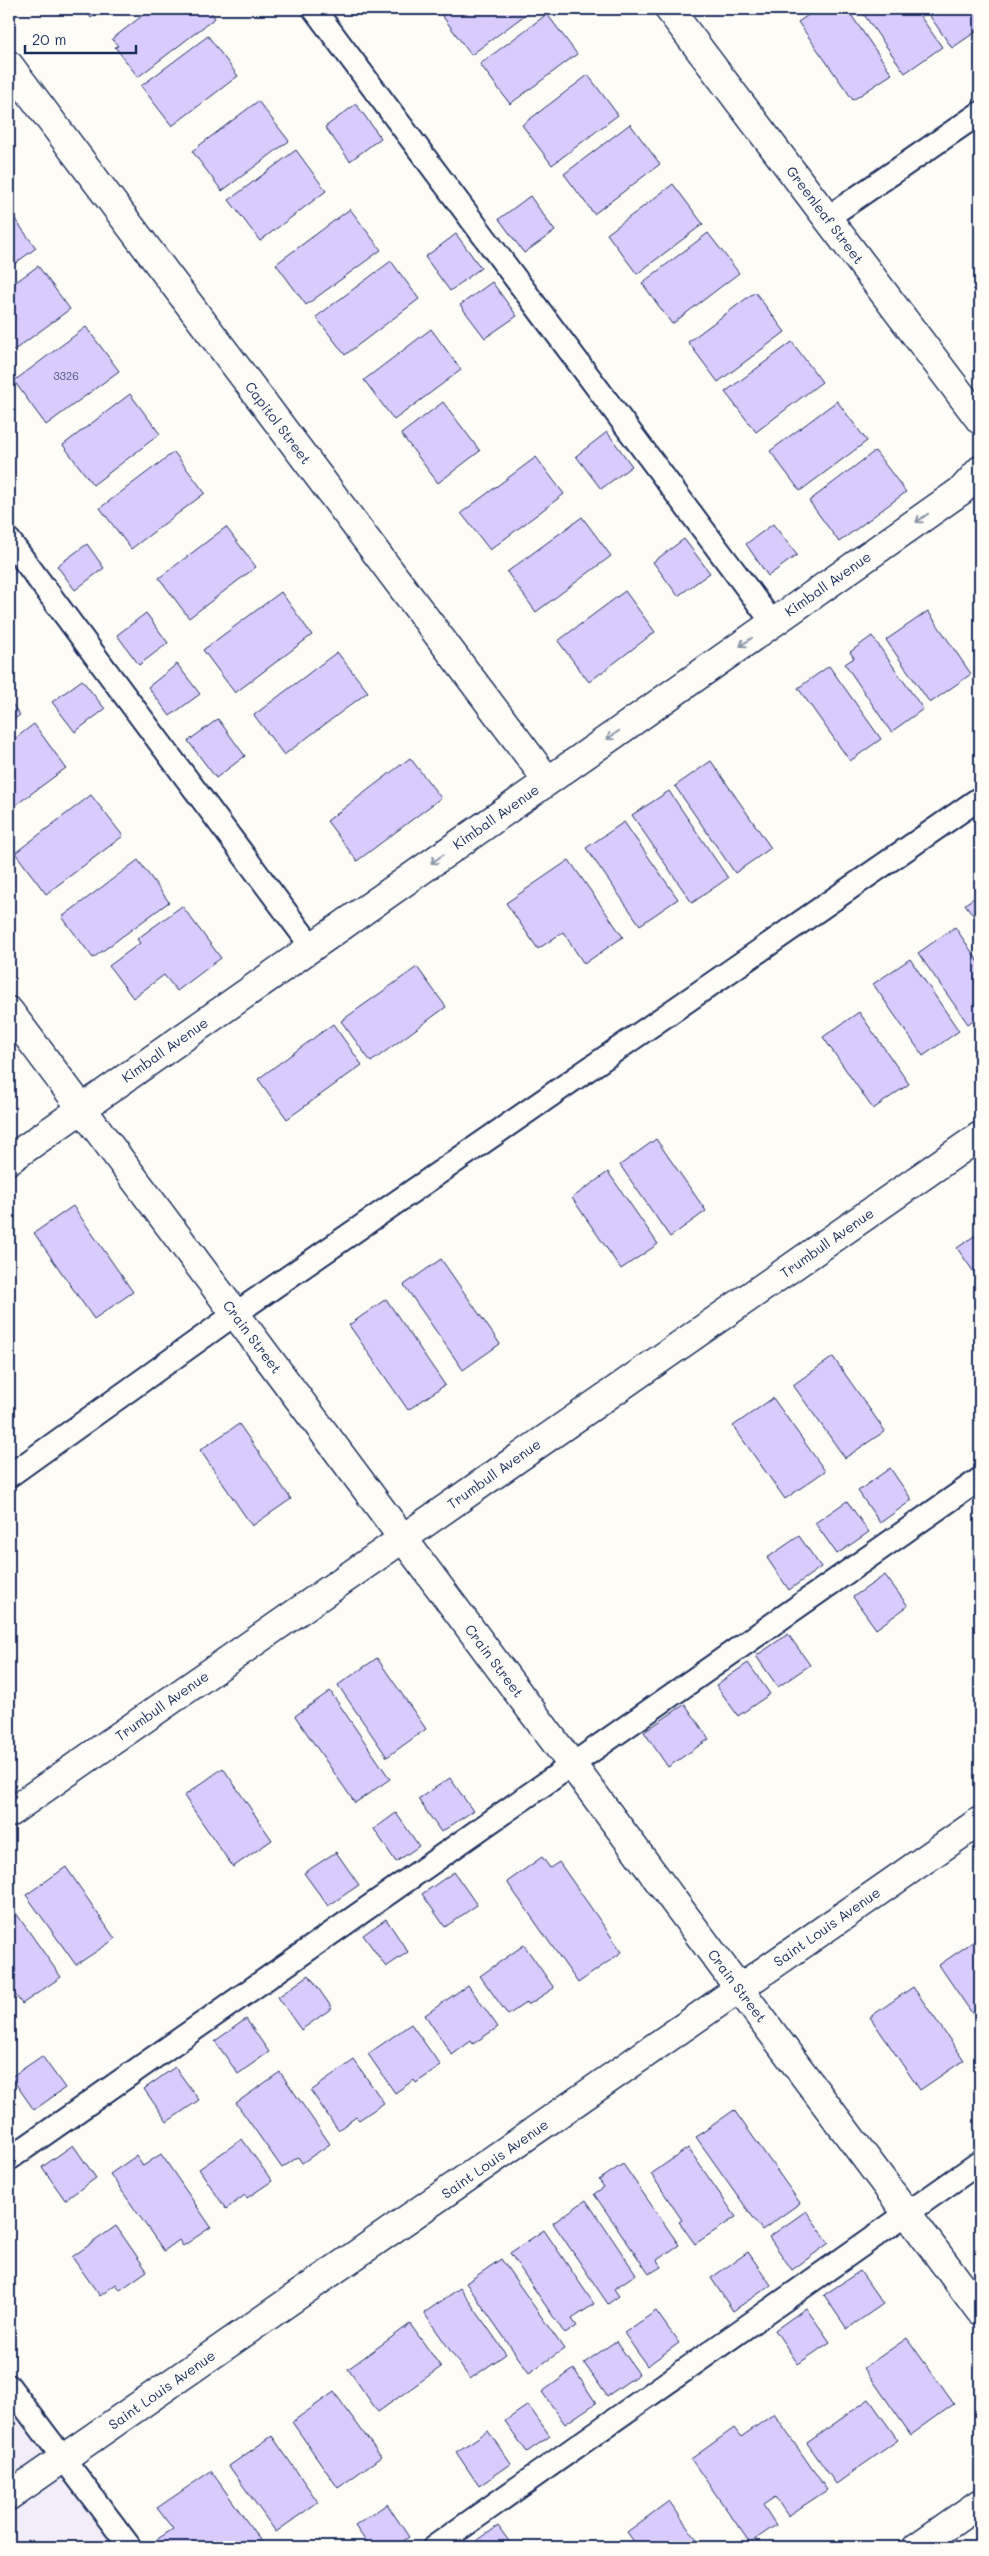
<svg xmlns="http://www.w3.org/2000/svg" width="989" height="2556" viewBox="0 0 989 2556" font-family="Mali,sans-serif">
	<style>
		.built { fill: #f2edf9 }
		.building { fill: #dacbfd; stroke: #1b2f5e }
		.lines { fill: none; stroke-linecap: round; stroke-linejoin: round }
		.lane-casing { stroke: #1b2f5e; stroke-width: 26 }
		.street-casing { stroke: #1b2f5e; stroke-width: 31 }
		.secondary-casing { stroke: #1b2f5e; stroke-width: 31 }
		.lane { stroke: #fdfcf7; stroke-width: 22 }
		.street { stroke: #fdfcf7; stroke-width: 28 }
		.secondary { stroke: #fdfcf7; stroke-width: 28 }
		.oneway { stroke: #8c96aa }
		.labels { text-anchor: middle; stroke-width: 4; stroke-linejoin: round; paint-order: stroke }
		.number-label { font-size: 11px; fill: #4b5686 }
		.street-label { font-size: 14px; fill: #1b2f5e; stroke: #fdfcf7 }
	</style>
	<rect width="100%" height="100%" fill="#fdfcf7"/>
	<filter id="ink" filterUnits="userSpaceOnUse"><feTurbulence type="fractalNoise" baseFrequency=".02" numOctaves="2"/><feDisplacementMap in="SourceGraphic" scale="10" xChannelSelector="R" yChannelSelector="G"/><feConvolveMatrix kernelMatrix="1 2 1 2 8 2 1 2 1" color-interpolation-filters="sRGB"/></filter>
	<g filter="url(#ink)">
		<!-- built -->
		<path class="built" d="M9,2403L118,2547H9Z"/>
		<!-- building -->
		<path class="building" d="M84,9H103L91,18Z
			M151,9H209L215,18L138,77L115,47L118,46L112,39Z
			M449,9H533L471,55L441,14Z
			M817,9H847L892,74L853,100L798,22Z
			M860,9H915L942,47L905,73Z
			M925,9H977L980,14V29L952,48Z
			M547,14L577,54L510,104L480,64Z
			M208,36L238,76L172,126L141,86Z
			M588,75L618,115L552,165L522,125Z
			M258,101L289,141L222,191L192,151Z
			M356,104L381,138L350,161L325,127Z
			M630,124L660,164L594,214L564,174Z
			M296,150L326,191L260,241L229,200Z
			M673,184L703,224L637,274L607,234Z
			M530,196L555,231L524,253L499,219Z
			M350,209L381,250L306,305L276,264Z
			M9,211L36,248L9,268Z
			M708,233L739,273L672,324L642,283Z
			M456,234L481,268L450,291L425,257Z
			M391,261L419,299L345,355L316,317Z
			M38,266L70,309L9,354V287Z
			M492,282L517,316L485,338L460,305Z
			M755,292L785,332L718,382L688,342Z
			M86,327L119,371L46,425L14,381Z
			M431,329L461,370L394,420L364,380Z
			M792,342L822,382L756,432L725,392Z
			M130,394L160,434L93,485L63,445Z
			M837,401L867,441L800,491L770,451Z
			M443,402L480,451L438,483L401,434Z
			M607,432L632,466L601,489L576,456Z
			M875,451L906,492L839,542L809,501Z
			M174,452L205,493L131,549L100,508Z
			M536,457L564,494L490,550L461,513Z
			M582,517L611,556L536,612L507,572Z
			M773,524L797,555L768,576L746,544Z
			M226,527L256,567L189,618L159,578Z
			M684,539L710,573L678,596L653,562Z
			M87,544L104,568L75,590L57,566Z
			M625,591L655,632L589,682L558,641Z
			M281,592L312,635L235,693L203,650Z
			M928,611L971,674L930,703L886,640Z
			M146,613L168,643L139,665L117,635Z
			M872,636L923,709L891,732L845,664L854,658L850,652Z
			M337,652L368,692L284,755L254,715Z
			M177,664L200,694L170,716L148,687Z
			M829,666L881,739L850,761L798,688Z
			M82,680L105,709L75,732L52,702Z
			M9,700L20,715L9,723Z
			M218,719L245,756L216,778L188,741Z
			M34,724L66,768L9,810V743Z
			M410,758L441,798L357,861L327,821Z
			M711,761L771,848L735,873L675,786Z
			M669,791L728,878L692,903L632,815Z
			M91,795L123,836L46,894L15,853Z
			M624,822L678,899L640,925L586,848Z
			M138,860L169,902L93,958L62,917Z
			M569,860L623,937L584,964L563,932L538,949L506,903Z
			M980,894V925L965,904Z
			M182,906L221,958L177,991L164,975L133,998L109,966L140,943L137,939Z
			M955,927L980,964V1015L968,1024L918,953Z
			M910,959L959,1031L923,1056L873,984Z
			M417,967L446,1007L371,1062L341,1021Z
			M859,1012L909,1084L873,1109L823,1037Z
			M333,1024L362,1065L287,1119L258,1079Z
			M656,1139L706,1211L670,1237L620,1165Z
			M608,1172L658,1244L621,1269L572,1198Z
			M73,1206L133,1292L94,1319L34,1233Z
			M980,1232V1281L957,1248Z
			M441,1259L500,1344L463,1370L404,1285Z
			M386,1299L445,1385L408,1410L349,1325Z
			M833,1357L885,1431L845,1458L793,1385Z
			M773,1398L825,1471L785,1499L733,1426Z
			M239,1424L291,1499L252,1526L200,1450Z
			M890,1468L912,1500L880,1523L858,1491Z
			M847,1501L869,1532L837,1554L815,1523Z
			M799,1536L821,1567L789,1590L767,1558Z
			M885,1575L908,1606L876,1629L853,1597Z
			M788,1634L810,1665L778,1687L756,1656Z
			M377,1658L426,1729L387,1757L338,1685Z
			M748,1663L770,1694L738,1716L716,1685Z
			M330,1691L390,1779L355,1803L295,1716Z
			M685,1704L709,1739L668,1767L644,1732Z
			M223,1768L272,1840L233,1867L184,1796Z
			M450,1778L473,1811L441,1832L418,1799Z
			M396,1813L419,1846L396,1862L374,1829Z
			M336,1852L359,1885L328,1906L304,1873Z
			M542,1857L550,1868L559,1862L622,1952L578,1983L507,1882Z
			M66,1867L115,1939L76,1965L26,1895Z
			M454,1872L477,1905L445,1927L422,1894Z
			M11,1906L61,1977L22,2004L9,1986V1908Z
			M386,1919L408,1952L386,1967L363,1935Z
			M980,1937V2025L939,1965Z
			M524,1945L554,1988L528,2005L527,2002L508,2015L480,1976Z
			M309,1975L332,2008L301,2030L278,1997Z
			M468,1985L498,2027L473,2044L471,2041L452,2055L425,2015Z
			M913,1987L964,2060L920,2090L870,2017Z
			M246,2019L269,2052L238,2074L215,2041Z
			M411,2024L441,2066L416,2083L414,2080L395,2093L368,2054Z
			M42,2056L65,2088L34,2110L11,2077Z
			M354,2060L384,2103L359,2120L356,2117L338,2130L311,2091Z
			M175,2067L199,2100L167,2122L144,2089Z
			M280,2072L330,2144L302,2163L298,2157L282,2168L236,2103Z
			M734,2110L800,2203L762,2230L696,2137Z
			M242,2139L272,2181L247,2198L245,2195L226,2209L199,2169Z
			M73,2145L96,2178L65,2200L42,2167Z
			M688,2148L736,2217L695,2244L679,2222L682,2220L651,2174Z
			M161,2154L211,2227L183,2246L179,2240L164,2251L110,2174L136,2156L143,2166Z
			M623,2164L679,2245L657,2260L661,2267L649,2274L594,2194L604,2187L599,2180Z
			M586,2200L636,2274L614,2289L619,2296L608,2304L553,2223Z
			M806,2211L829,2243L792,2270L769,2237Z
			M116,2226L147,2271L120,2290L116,2284L100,2296L72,2257Z
			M544,2230L594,2304L572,2319L577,2326L565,2334L510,2253Z
			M748,2252L771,2285L733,2311L711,2278Z
			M501,2259L564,2349L529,2373L466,2283Z
			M860,2271L883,2304L847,2329L824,2295Z
			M460,2288L506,2354L470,2379L424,2313Z
			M806,2308L830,2342L798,2364L775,2330Z
			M656,2311L679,2343L647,2366L624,2333Z
			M410,2324L441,2367L378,2412L348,2369Z
			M907,2338L954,2404L911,2435L864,2368Z
			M616,2341L639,2374L607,2396L584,2363Z
			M574,2369L596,2403L565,2424L542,2392Z
			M334,2392L381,2457L338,2488L292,2422Z
			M869,2399L898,2440L836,2484L807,2443Z
			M528,2405L550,2436L527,2452L505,2421Z
			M774,2414L827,2490L788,2516L775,2497L763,2505L776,2525L750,2543L691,2459L734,2428L741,2437Z
			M488,2431L511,2464L479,2486L456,2452Z
			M272,2436L318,2502L276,2532L229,2466Z
			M211,2471L265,2547H161L156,2540L173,2529L157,2508Z
			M669,2501L702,2547H638L627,2532Z
			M387,2504L409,2537L395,2547H370L355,2526Z
			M498,2526L513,2547H468Z"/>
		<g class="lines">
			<!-- lane casing -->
			<g class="lane-casing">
				<path id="lane" d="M314,9L773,623
					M827,218L980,113
					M9,540L312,947
					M9,1476L235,1314L980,798
					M9,2159L980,1479
					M9,2386L130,2547
					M434,2547L980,2162"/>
			</g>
			<!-- street casing -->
			<g class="street-casing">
				<path id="street" d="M669,9L980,420
					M9,65L548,781
					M9,1011L980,2311
					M9,1160L962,490L980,470
					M9,1813L980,1136
					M917,2547L980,2503"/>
			</g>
			<!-- secondary casing -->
			<g class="secondary-casing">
				<path id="secondary" d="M9,2496L980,1821"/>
			</g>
			<!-- lane -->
			<use href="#lane" class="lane"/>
			<!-- street -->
			<use href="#street" class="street"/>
			<!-- secondary -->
			<use href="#secondary" class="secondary"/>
		</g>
		<!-- one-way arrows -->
		<defs><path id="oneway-shaft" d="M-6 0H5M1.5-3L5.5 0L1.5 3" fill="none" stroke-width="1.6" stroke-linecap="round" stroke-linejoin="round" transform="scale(1.25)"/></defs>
		<g class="oneway">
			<use href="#oneway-shaft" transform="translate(922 518) rotate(145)"/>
			<use href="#oneway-shaft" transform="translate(746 642) rotate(145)"/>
			<use href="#oneway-shaft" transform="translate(613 735) rotate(145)"/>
			<use href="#oneway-shaft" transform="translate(437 859) rotate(145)"/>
		</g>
	</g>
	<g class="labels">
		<!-- number labels -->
		<g class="number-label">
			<text x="66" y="380">3326</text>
		</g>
		<!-- street labels -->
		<g class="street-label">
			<text transform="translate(825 215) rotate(53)" y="5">Greenleaf Street</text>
			<text transform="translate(278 423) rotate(53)" y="5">Capitol Street</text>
			<text transform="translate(828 584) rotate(-35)" y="5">Kimball Avenue</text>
			<text transform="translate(496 817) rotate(-35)" y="5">Kimball Avenue</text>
			<text transform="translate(165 1050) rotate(-35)" y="5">Kimball Avenue</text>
			<text transform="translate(827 1243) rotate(-35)" y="5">Trumbull Avenue</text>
			<text transform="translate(252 1337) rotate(53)" y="5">Crain Street</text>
			<text transform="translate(494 1474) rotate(-35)" y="5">Trumbull Avenue</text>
			<text transform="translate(494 1661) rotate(53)" y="5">Crain Street</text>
			<text transform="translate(162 1706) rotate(-35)" y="5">Trumbull Avenue</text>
			<text transform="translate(827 1927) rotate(-35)" y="5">Saint Louis Avenue</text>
			<text transform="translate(737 1986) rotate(53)" y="5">Crain Street</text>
			<text transform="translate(495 2159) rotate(-35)" y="5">Saint Louis Avenue</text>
			<text transform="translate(162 2390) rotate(-35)" y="5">Saint Louis Avenue</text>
		</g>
	</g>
	<!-- margin -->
	<rect width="989" height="2556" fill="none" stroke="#fdfcf7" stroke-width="30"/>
	<rect x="15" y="15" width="959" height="2526" fill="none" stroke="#1b2f5e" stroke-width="2" filter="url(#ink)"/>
	<!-- scale -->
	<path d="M25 45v8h111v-8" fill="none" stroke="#1b2f5e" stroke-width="2.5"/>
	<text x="32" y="45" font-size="15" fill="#1b2f5e" stroke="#fdfcf7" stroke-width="4" paint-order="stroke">20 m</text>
</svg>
